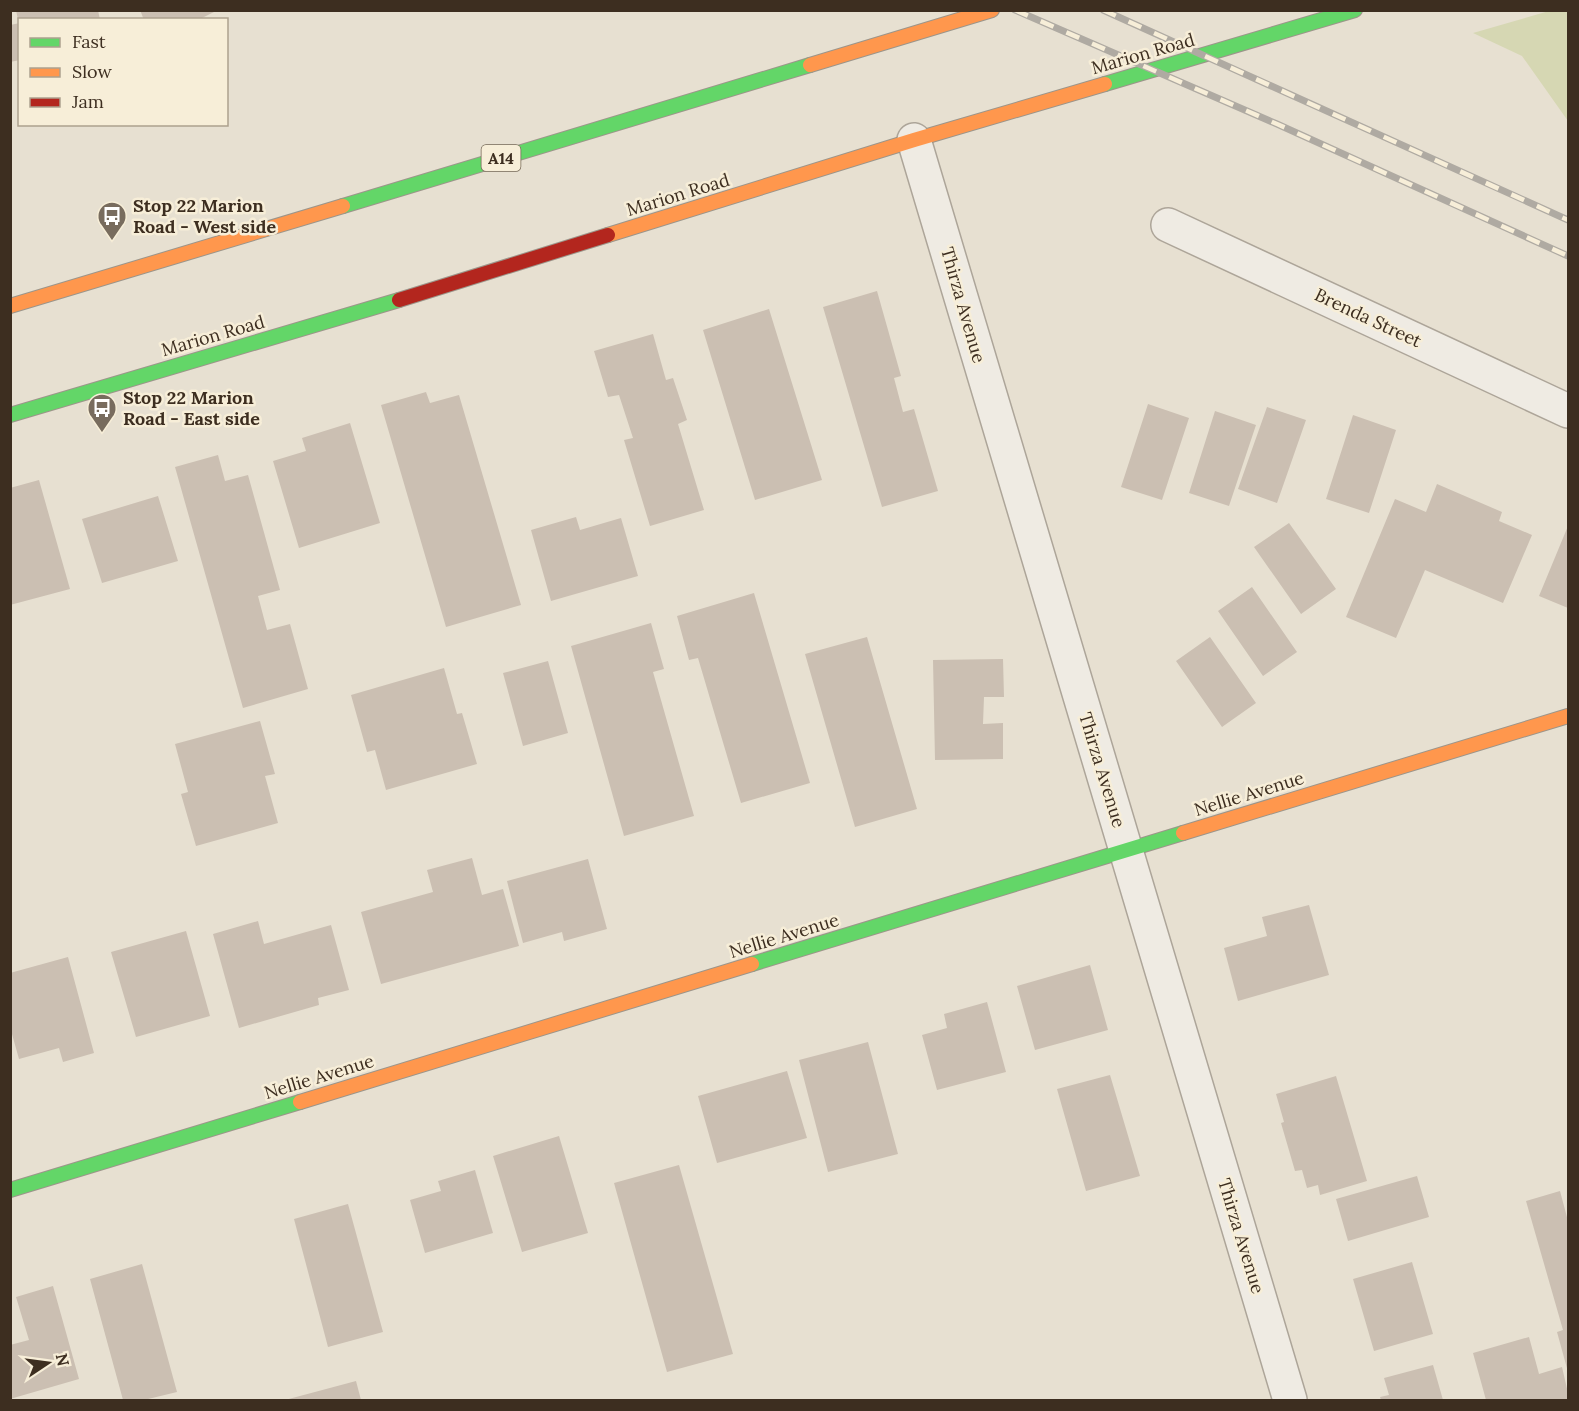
<svg xmlns="http://www.w3.org/2000/svg" width="1579" height="1411" viewBox="0 0 1579 1411" font-family="Lora,serif">
	<style>
		.green { fill: #d6d7b3 }
		.building { fill: #cbbfb2 }
		.lines { fill: none; stroke-linecap: round; stroke-linejoin: round }
		.street-casing { stroke: #ada599; stroke-width: 36 }
		.fast-casing { stroke: #9c958a; stroke-width: 16 }
		.slow-casing { stroke: #9c958a; stroke-width: 16 }
		.jam-casing { stroke: #9c958a; stroke-width: 16 }
		.street { stroke: #efebe3; stroke-width: 33 }
		.fast { stroke: #63d668; stroke-width: 14 }
		.slow { stroke: #ff974d; stroke-width: 14 }
		.jam { stroke: #b3261e; stroke-width: 14 }
		.rail-casing { stroke: #afaaa2; stroke-width: 7 }
		.rail { stroke: #f7eed8; stroke-width: 4.5; stroke-dasharray: 14; stroke-linecap: butt }
		.labels { text-anchor: middle; stroke-width: 5; stroke-linejoin: round; paint-order: stroke }
		.shield { fill: #f7eed8; stroke: #756857; stroke-width: 1.5 }
		.shield-label { font-size: 16px; font-weight: bold; fill: #3d2e20 }
		.street-label { font-size: 18px; fill: #3d2e20; stroke: #f7eed8 }
		.poi-label { font-size: 18px; font-weight: bold; fill: #3d2e20; stroke: #f7eed8; text-anchor: start }
	</style>
	<rect width="100%" height="100%" fill="#e7e0d1"/>
	<!-- green -->
	<path class="green" d="M1549,11H1568V121L1522,56L1473,33Z"/>
	<!-- building -->
	<path class="building" d="M16,10H98L100,20H18Z
		M140,10H218L198,20H144Z
		M20,23V60L10,62V25Z
		M877,291L901,376L894,378L903,412L914,409L938,491L882,507L823,307Z
		M769,309L822,480L755,500L703,330Z
		M653,334L666,380L673,378L687,420L678,424L704,510L650,526L624,440L633,438L619,395L608,397L594,351Z
		M426,392L430,403L459,395L521,605L446,627L381,405Z
		M1148,404L1189,418L1162,500L1121,487Z
		M1267,407L1306,420L1277,503L1238,489Z
		M1215,411L1256,425L1229,506L1189,493Z
		M1353,415L1396,430L1369,513L1326,499Z
		M350,423L380,523L299,548L273,461L306,451L302,438Z
		M218,455L225,481L248,475L280,590L258,596L267,630L290,624L308,689L243,708L175,467Z
		M39,480L70,589L10,605V488Z
		M1437,484L1502,512L1499,521L1532,535L1503,603L1425,570L1396,638L1346,617L1395,499L1426,512Z
		M158,496L178,561L102,583L82,519Z
		M576,517L580,530L621,518L638,576L551,601L531,530Z
		M1289,523L1336,589L1301,614L1254,547Z
		M1568,526V608L1539,596Z
		M1252,587L1297,652L1263,676L1218,611Z
		M754,593L810,783L741,803L698,658L689,660L677,616Z
		M651,623L664,669L653,672L694,816L624,836L571,646Z
		M867,637L917,809L855,827L805,654Z
		M1210,637L1256,703L1222,727L1176,661Z
		M1003,659L1004,697H984L983,724L1003,723V759L935,760L933,660Z
		M548,661L568,733L523,746L503,673Z
		M444,668L457,714L462,713L477,764L386,790L375,750L367,752L351,695Z
		M260,721L275,774L265,776L278,823L196,846L181,794L188,792L175,744Z
		M472,858L482,895L503,889L519,946L381,984L361,912L433,892L427,870Z
		M588,859L607,929L564,941L562,932L523,943L507,881Z
		M1309,905L1329,975L1238,1001L1224,948L1267,936L1262,917Z
		M258,921L264,944L331,925L349,990L318,998L319,1005L239,1028L213,934Z
		M186,931L210,1016L136,1037L111,952Z
		M68,957L94,1053L63,1062L59,1048L19,1059L10,1027V973Z
		M1090,965L1108,1030L1035,1050L1017,986Z
		M987,1002L1006,1072L937,1090L922,1035L947,1028L944,1014Z
		M868,1042L898,1154L828,1172L799,1060Z
		M787,1071L807,1138L717,1163L698,1096Z
		M1110,1075L1140,1176L1086,1191L1057,1089Z
		M1336,1076L1367,1181L1320,1195L1318,1185L1307,1188L1302,1170L1295,1171L1281,1123L1284,1122L1276,1094Z
		M559,1136L588,1233L522,1252L493,1156Z
		M679,1165L733,1354L667,1372L614,1183Z
		M475,1170L493,1233L425,1253L410,1200L441,1191L438,1181Z
		M1417,1176L1429,1217L1348,1241L1336,1199Z
		M1560,1191L1568,1221V1372L1557,1332L1563,1330L1526,1201Z
		M348,1204L383,1332L328,1347L294,1219Z
		M1412,1262L1433,1334L1374,1351L1353,1279Z
		M142,1264L177,1392L144,1400H123L90,1279Z
		M53,1286L79,1379L10,1399V1345L29,1340L16,1297Z
		M1529,1337L1539,1374L1562,1367L1568,1393V1400H1486L1473,1353Z
		M1433,1365L1443,1400H1381L1380,1397L1389,1395L1384,1378Z
		M356,1381L361,1400H285Z"/>
	<g class="lines">
		<!-- street casing -->
		<g class="street-casing">
			<path id="street" d="M914,140L1290,1400
				M1168,225L1568,411"/>
		</g>
		<!-- fast casing -->
		<g class="fast-casing">
			<path id="fast" d="M1105,84L1355,10
				M343,206L810,65
				M10,415L399,300
				M752,964L1183,833
				M10,1190L300,1102"/>
		</g>
		<!-- slow casing -->
		<g class="slow-casing">
			<path id="slow" d="M810,65L992,10
				M608,235L914,140L1105,84
				M10,306L343,206
				M1183,833L1568,716
				M300,1102L752,964"/>
		</g>
		<!-- jam casing -->
		<g class="jam-casing">
			<path id="jam" d="M399,300L608,235"/>
		</g>
		<!-- street -->
		<use href="#street" class="street"/>
		<!-- fast -->
		<use href="#fast" class="fast"/>
		<!-- slow -->
		<use href="#slow" class="slow"/>
		<!-- jam -->
		<use href="#jam" class="jam"/>
		<!-- rail casing -->
		<g class="rail-casing">
			<path id="rail" d="M1015,10L1277,124L1568,256
				M1103,10L1568,220"/>
		</g>
		<!-- rail -->
		<use href="#rail" class="rail"/>
	</g>
	<!-- icons -->
	<defs>
		<g id="bus-pin" transform="scale(1.5)"><path d="M0 17L-7.5 6A9.5 9.5 0 1 1 7.5 6Z" fill="#786c5e" stroke="#f7eed8"/><path d="M-5-6H5V4H4V6H2V4H-2V6H-4V4H-5ZM-3.5-4V0h7V-4ZM-3.5 1.2v1.5H-2V1.2ZM2 1.2v1.5H3.5V1.2Z" fill="#fff"/></g>
	</defs>
	<g fill-rule="evenodd">
		<use href="#bus-pin" x="112" y="216"/>
		<use href="#bus-pin" x="102" y="408"/>
	</g>
	<g class="labels">
		<!-- shield labels -->
		<rect class="shield" x="481.5" y="145" width="39" height="26" rx="4.5"/>
		<g class="shield-label">
			<text x="501" y="164">A14</text>
		</g>
		<!-- street labels -->
		<g class="street-label">
			<text transform="translate(1143 54) rotate(-16)" y="6">Marion Road</text>
			<text transform="translate(678 195) rotate(-17)" y="6">Marion Road</text>
			<text transform="translate(963 305) rotate(74)" y="6">Thirza Avenue</text>
			<text transform="translate(1368 318) rotate(25)" y="6">Brenda Street</text>
			<text transform="translate(213 336) rotate(-16)" y="6">Marion Road</text>
			<text transform="translate(1102 770) rotate(73)" y="6">Thirza Avenue</text>
			<text transform="translate(1249 794) rotate(-17)" y="6">Nellie Avenue</text>
			<text transform="translate(784 936) rotate(-17)" y="6">Nellie Avenue</text>
			<text transform="translate(319 1077) rotate(-17)" y="6">Nellie Avenue</text>
			<text transform="translate(1241 1236) rotate(73)" y="6">Thirza Avenue</text>
		</g>
		<!-- poi labels -->
		<g class="poi-label">
			<text x="133" y="212">Stop 22 Marion<tspan x="133" dy="21">Road - West side</tspan></text>
			<text x="123" y="404">Stop 22 Marion<tspan x="123" dy="21">Road - East side</tspan></text>
		</g>
	</g>
	<!-- border -->
	<rect width="1579" height="1411" fill="none" stroke="#3d2e20" stroke-width="24"/>
	<!-- legend -->
	<rect x="18" y="18" width="210" height="108" fill="#f7eed8" stroke="#ada18e" stroke-width="1.5"/>
	<rect x="30" y="38" width="30" height="9" fill="#63d668" stroke="#ada18e" stroke-width="1.5"/>
	<text x="72" y="48" font-size="18" fill="#3d2e20">Fast</text>
	<rect x="30" y="68" width="30" height="9" fill="#ff974d" stroke="#ada18e" stroke-width="1.5"/>
	<text x="72" y="78" font-size="18" fill="#3d2e20">Slow</text>
	<rect x="30" y="98" width="30" height="9" fill="#b3261e" stroke="#ada18e" stroke-width="1.5"/>
	<text x="72" y="108" font-size="18" fill="#3d2e20">Jam</text>
	<!-- north arrow -->
	<g transform="translate(48 1363) rotate(77)" stroke="#f7eed8" stroke-width="4.5" paint-order="stroke">
	<path d="M0-4.5L10 22L0 15L-10 22Z" fill="#3d2e20"/>
	<text y="-9" font-size="16" font-weight="bold" text-anchor="middle" fill="#3d2e20">N</text>
	</g>
</svg>
